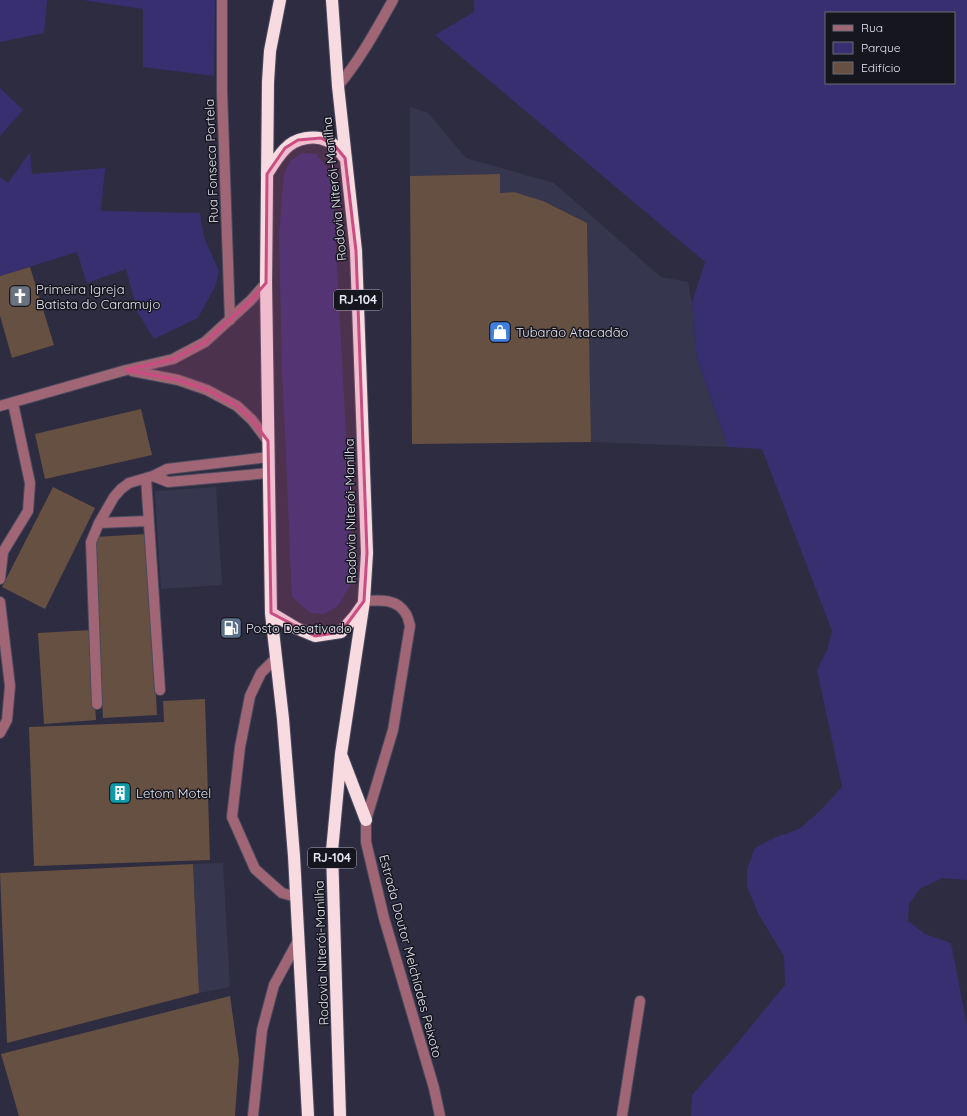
<svg xmlns="http://www.w3.org/2000/svg" width="967" height="1116" viewBox="0 0 967 1116" font-family="Quicksand,sans-serif">
	<style>
		.built { fill: #37364f }
		.green { fill: #382f71; fill-rule: evenodd }
		.building { fill: #665042 }
		.lines { fill: none; stroke-linecap: round; stroke-linejoin: round }
		.minor-casing { stroke: #4b4a5d; stroke-width: 12 }
		.highway-casing { stroke: #4b4a5d; stroke-width: 14 }
		.minor { stroke: #a16676; stroke-width: 10 }
		.highway { stroke: #f8dae1; stroke-width: 12 }
		.marked { fill: #cb4c81; fill-opacity: 0.2; stroke: #cb4c81; stroke-width: 3; stroke-linejoin: round }
		.labels { text-anchor: middle; stroke-width: 3; stroke-linejoin: round; paint-order: stroke }
		.shield { fill: #16161f; stroke: #a8a8b4; stroke-width: 1 }
		.shield-label { font-size: 12px; font-weight: bold; fill: #e7e7f4 }
		.street-label { font-size: 13px; fill: #e7e7f4; stroke: #16161f }
		.poi-label { font-size: 13px; fill: #e7e7f4; stroke: #16161f; text-anchor: start }
	</style>
	<rect width="100%" height="100%" fill="#2d2c40"/>
	<!-- built -->
	<path class="built" d="M410,107L428,113L466,158L554,183L661,277L688,282L692,303L697,359L728,447L591,442L587,223L543,201L514,192L500,193V174L410,176Z
		M216,487L222,585L161,589L155,491Z
		M223,863L230,987L199,993L193,864Z"/>
	<!-- green -->
	<path class="green" d="M0,0H47L44,33L0,42Z
		M83,0H215L214,76L143,67V9Z
		M474,0H967V880L942,878L920,889L909,904L908,921L925,934L951,943L967,1025V1116H691L692,1095L729,1053L785,985L784,956L759,915L747,887V869L755,848L776,837L799,829L820,811L842,787L817,670L827,650L832,631L762,449L728,447L697,359L692,303L705,262L435,35L474,12ZM826,13H954V83H826Z
		M0,88L23,110L0,136Z
		M30,152L32,174L105,168L101,211L200,213L204,237L219,271L215,287L198,318L154,339L138,313L126,269L87,283L77,252L0,276V177L8,183Z
		M302,153L316,154L329,170L334,212L352,547L351,584L338,606L324,614L310,613L292,597L282,366L279,234L284,174L290,161Z"/>
	<!-- building -->
	<path class="building" d="M500,174V193L514,192L543,201L587,223L591,442L412,444L410,176Z
		M30,267L54,345L12,358L0,316V276Z
		M141,409L152,455L45,479L35,434Z
		M53,487L95,508L45,609L2,587Z
		M147,534L157,715L103,718L94,537Z
		M90,630L96,720L44,724L38,633Z
		M205,699L210,860L34,866L29,727L164,722L163,701Z
		M193,864L199,993L7,1043L0,873Z
		M230,996L239,1060L235,1116H19L1,1054Z"/>
	<g class="lines">
		<!-- minor casing -->
		<g class="minor-casing">
			<path id="minor" d="M222,0V92L230,320
				M338,86C360,60 376,30 393,0
				M132,371L178,380L207,390L237,406L252,420L268,441
				M0,406L126,370L173,359L205,342L251,300L266,283
				M153,476L168,482L269,473
				M146,478L160,690
				M99,523L148,521
				M0,579L3,552L28,511L30,483L13,403
				M364,601C379,600 397,598 406,614C408,617 409,622 410,626L393,730L366,820V842L384,918L434,1088L440,1116
				M0,602L10,686L7,720L0,733
				M276,658L261,673L250,696L240,747L232,817L255,869L282,893L296,897
				M97,704L91,542L99,523L114,497L121,489L129,483L153,476L167,469L268,457
				M253,1116L262,1030L274,985L299,939
				M622,1116L640,1001"/>
		</g>
		<!-- highway casing -->
		<g class="highway-casing">
			<path id="highway" d="M280,0L270,51L268,82L266,283L271,613L283,719L294,856L308,1116
				M332,0L338,86L356,251L367,553L364,601L341,754L332,851L340,1116
				M267,174C272,166 278,156 285,149C295,138 315,134 328,141C335,144 340,152 345,158
				M271,613L296,628L315,636L341,632L355,616L362,606
				M342,757L366,820"/>
		</g>
		<!-- minor -->
		<use href="#minor" class="minor"/>
		<!-- highway -->
		<use href="#highway" class="highway"/>
	</g>
	<!-- marked area -->
	<path class="marked" d="M321,138L335,146L345,158L356,251L367,553L364,601L341,632L315,636L271,613L268,441L252,420L237,406L207,390L178,380L126,370L173,359L205,342L251,300L266,283L267,174L285,148L298,140Z"/>
	<!-- icons -->
	<defs>
		<g id="church-square" transform="scale(1.15)"><rect x="-9" y="-9" width="18" height="18" rx="4" fill="#6b7280" stroke="#16161f"/><path d="M-1.2-6h2.4v3.5h3.3v2.4h-3.3V6h-2.4V-.1h-3.3v-2.4h3.3Z" fill="#fff"/></g>
		<g id="shop-square" transform="scale(1.15)"><rect x="-9" y="-9" width="18" height="18" rx="4" fill="#3f7fe0" stroke="#16161f"/><path d="M-5-2.5h2.3a2.7 3.5 0 0 1 5.4 0H5L5.5 6h-11ZM-1.5-2.5h3a1.5 2.3 0 0 0-3 0Z" fill="#fff"/></g>
		<g id="fuel-square" transform="scale(1.15)"><rect x="-9" y="-9" width="18" height="18" rx="4" fill="#5c6f8a" stroke="#16161f"/><path d="M-5.5-6h7V0h2V4h1.3V-2.5L3-4.5l.8-.8L6-3V5H2.5V1h-1V6h-7ZM-4.2-4.7v3.2H.2V-4.7Z" fill="#fff"/></g>
		<g id="building-square" transform="scale(1.15)"><rect x="-9" y="-9" width="18" height="18" rx="4" fill="#0f9aa8" stroke="#16161f"/><path d="M-4-6H4V6H1V3H-1V6H-4ZM-2.5-4.3h1.7v1.8h-1.7ZM.8-4.3h1.7v1.8H.8ZM-2.5-1h1.7V.8h-1.7ZM.8-1h1.7V.8H.8Z" fill="#fff"/></g>
	</defs>
	<g fill-rule="evenodd">
		<use href="#church-square" x="20" y="296"/>
		<use href="#shop-square" x="500" y="332"/>
		<use href="#fuel-square" x="231" y="628"/>
		<use href="#building-square" x="120" y="793"/>
	</g>
	<g class="labels">
		<!-- shield labels -->
		<g class="shield">
			<rect x="334" y="290" width="48" height="20" rx="3"/>
			<rect x="308" y="848" width="48" height="20" rx="3"/>
		</g>
		<g class="shield-label">
			<text x="358" y="304">RJ-104</text>
			<text x="332" y="862">RJ-104</text>
		</g>
		<!-- street labels -->
		<g class="street-label">
			<text transform="translate(211 161) rotate(-92)" y="5">Rua Fonseca Portela</text>
			<text transform="translate(334 189) rotate(-96)" y="5">Rodovia Niterói-Manilha</text>
			<text transform="translate(350 511) rotate(-91)" y="5">Rodovia Niterói-Manilha</text>
			<text transform="translate(321 953) rotate(-92)" y="5">Rodovia Niterói-Manilha</text>
			<text transform="translate(411 956) rotate(75)" y="5">Estrada Doutor Melchíades Peixoto</text>
		</g>
		<!-- poi labels -->
		<g class="poi-label">
			<text x="36" y="294">Primeira Igreja<tspan x="36" dy="15">Batista do Caramujo</tspan></text>
			<text x="516" y="337">Tubarão Atacadão</text>
			<text x="246" y="633">Posto Desativado</text>
			<text x="136" y="798">Letom Motel</text>
		</g>
	</g>
	<!-- legend -->
	<rect x="825" y="12" width="130" height="72" fill="#16161f" stroke="#6a6a74"/>
	<rect x="833" y="25" width="20" height="6" fill="#a16676" stroke="#6a6a74"/>
	<text x="861" y="32" font-size="12" fill="#e7e7f4">Rua</text>
	<rect x="833" y="42" width="20" height="12" fill="#382f71" stroke="#6a6a74"/>
	<text x="861" y="52" font-size="12" fill="#e7e7f4">Parque</text>
	<rect x="833" y="62" width="20" height="12" fill="#665042" stroke="#6a6a74"/>
	<text x="861" y="72" font-size="12" fill="#e7e7f4">Edifício</text>
</svg>
